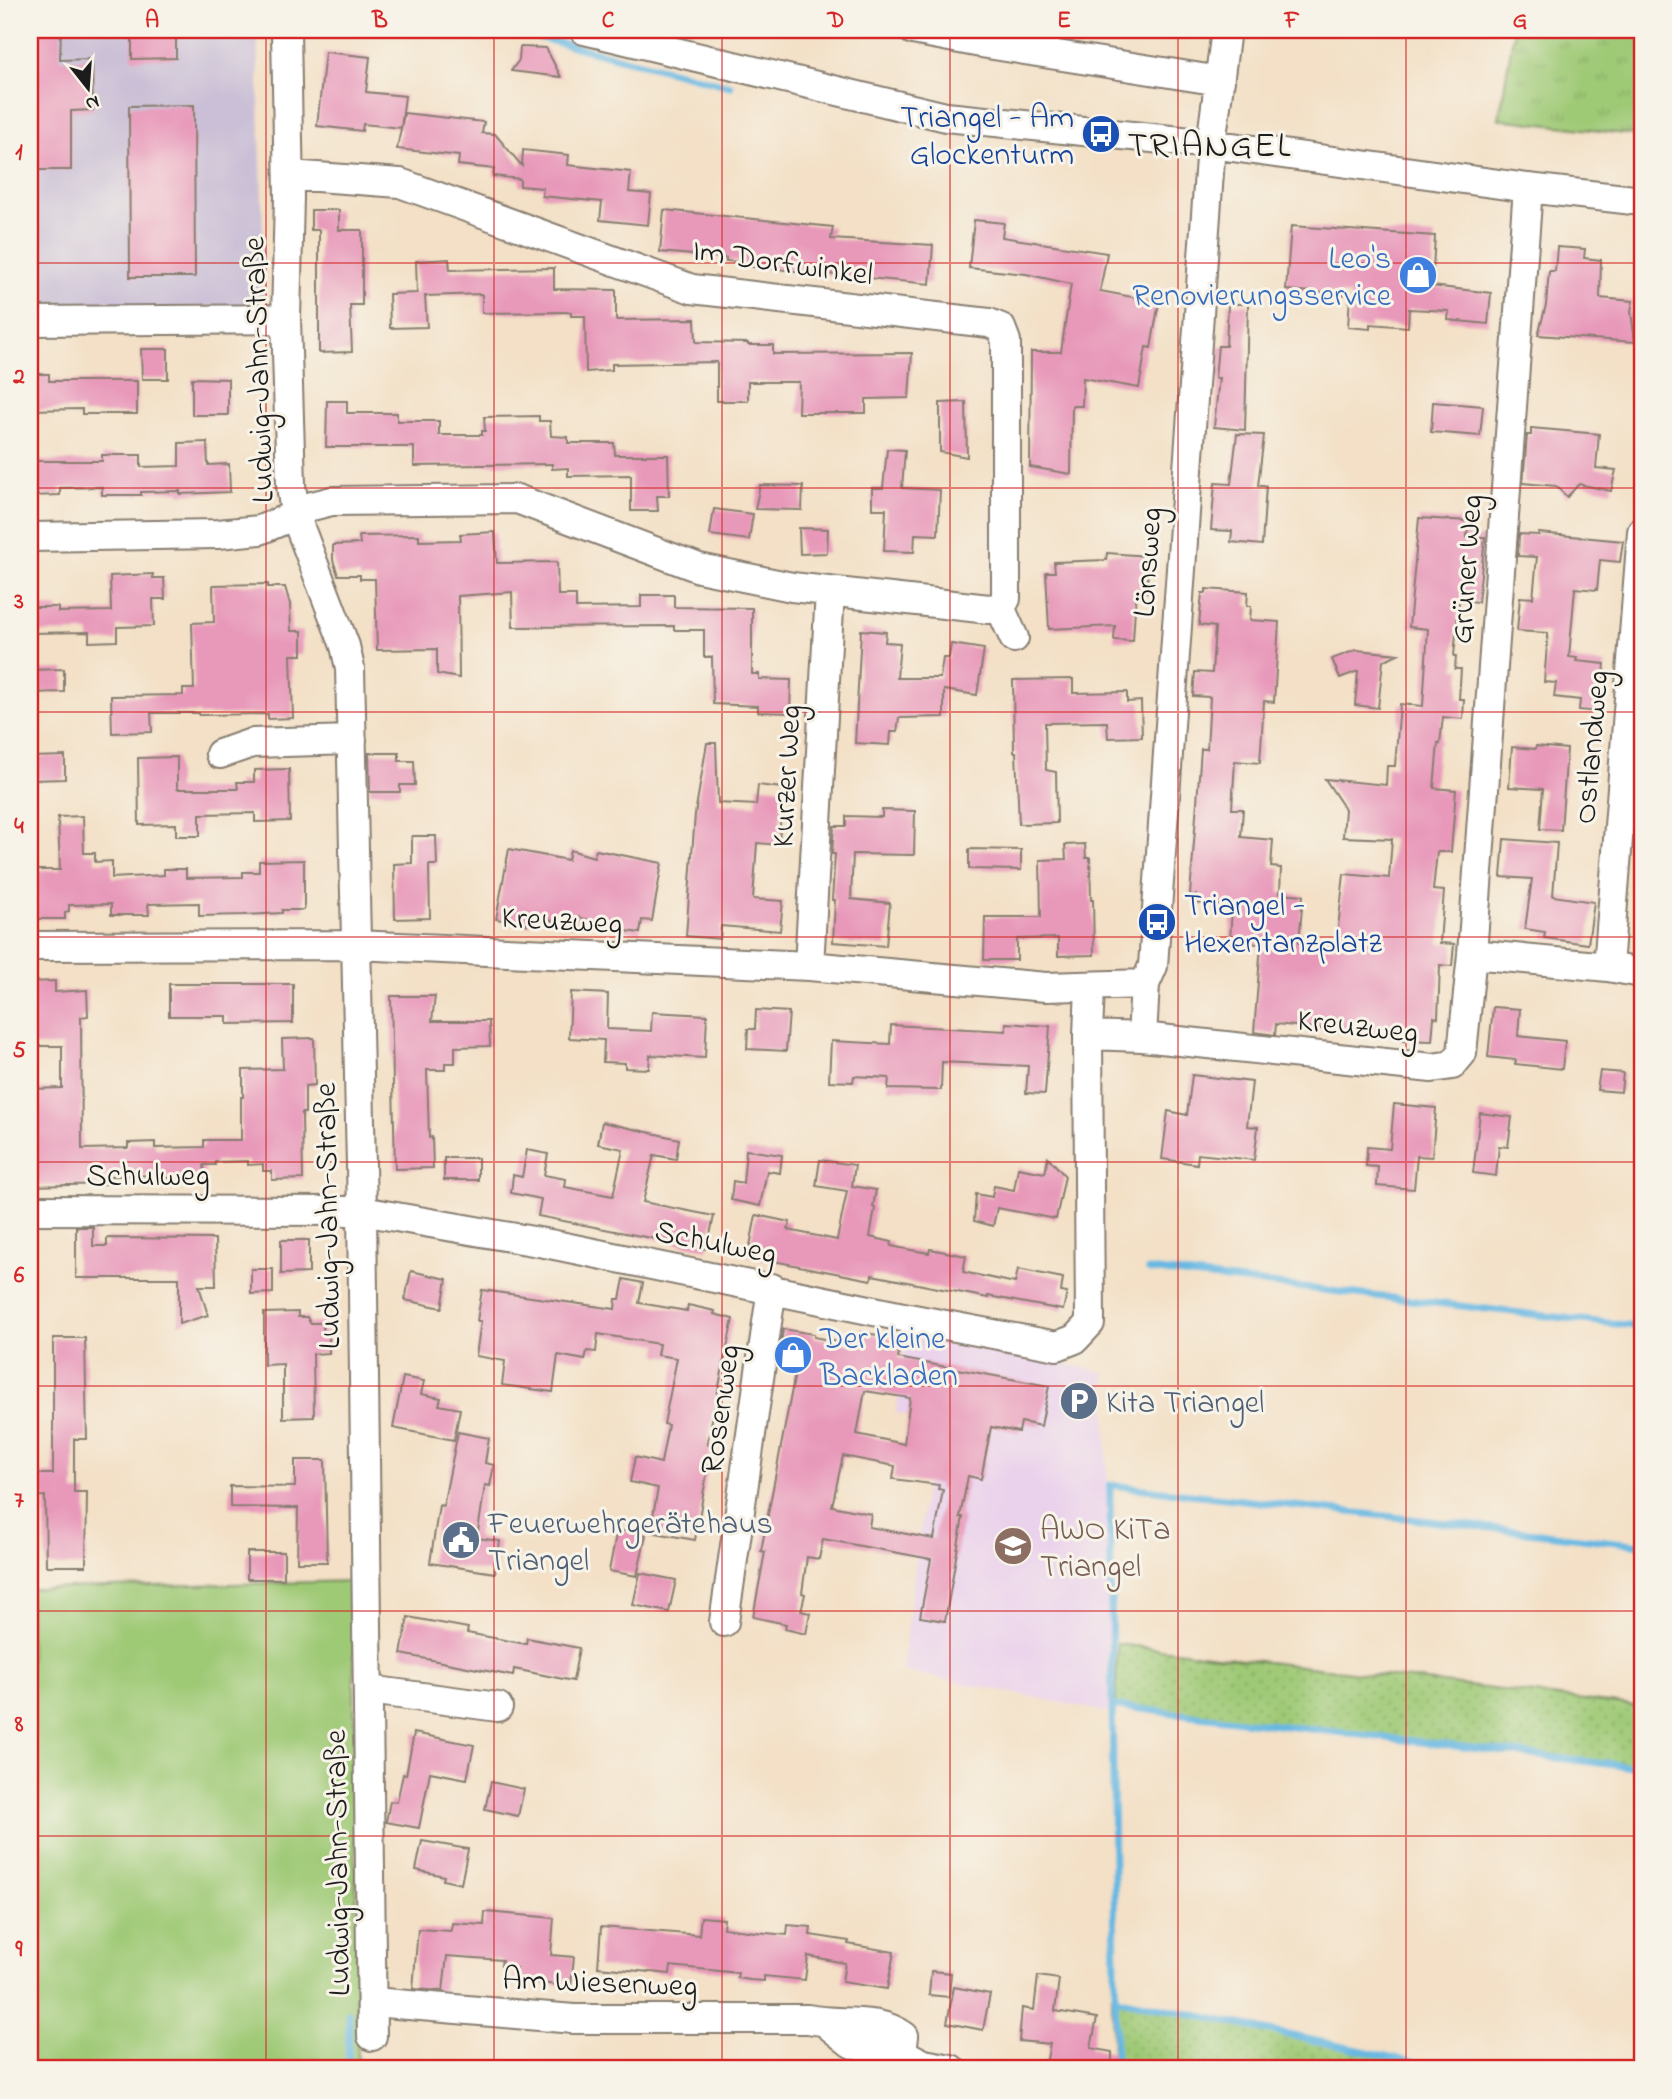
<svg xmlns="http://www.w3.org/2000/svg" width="1672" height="2099" viewBox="0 0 1672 2099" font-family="'Indie Flower',sans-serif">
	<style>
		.built { fill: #ead1ec }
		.industrial { fill: #cabfd6 }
		.grass { fill: url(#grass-dots); stroke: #5d7248; stroke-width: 2 }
		.park { fill: url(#park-tufts); stroke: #5d7248; stroke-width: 2 }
		.pitch { fill: #9ec975; stroke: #5d7248; stroke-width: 2 }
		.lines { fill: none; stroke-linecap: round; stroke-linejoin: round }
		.stream { stroke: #67b8e2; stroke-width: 7 }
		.building { fill: #e899ba; fill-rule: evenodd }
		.minor-casing { stroke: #887e71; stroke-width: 32 }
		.minor { stroke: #fff; stroke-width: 28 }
		.grid { fill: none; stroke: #d62828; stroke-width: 2; stroke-opacity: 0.55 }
		.labels { text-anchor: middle; stroke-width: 6; stroke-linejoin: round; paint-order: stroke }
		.transit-label { font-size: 32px; fill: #164399; stroke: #f7f3e8; text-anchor: end }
		.shop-label { font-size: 32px; fill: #366cbe; stroke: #f7f3e8; text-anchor: end }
		.street-label { font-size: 32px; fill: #1c1c1c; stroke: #f7f3e8 }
		.service-label { font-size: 32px; fill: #4e5e75; stroke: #f7f3e8; text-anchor: start }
		.education-label { font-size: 32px; fill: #785e54; stroke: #f7f3e8; text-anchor: start }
		.quarter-label { font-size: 35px; letter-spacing: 2px; fill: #1c1c1c; stroke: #f7f3e8 }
		.neatline { fill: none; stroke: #d62828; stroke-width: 2.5 }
		.grid-label { font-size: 23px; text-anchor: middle; font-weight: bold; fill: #d62828 }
	</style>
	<defs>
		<pattern id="grass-dots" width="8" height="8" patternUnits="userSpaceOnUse" patternTransform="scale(1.75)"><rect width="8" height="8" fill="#9ec975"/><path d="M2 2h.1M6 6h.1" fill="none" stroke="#88ac65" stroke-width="1.8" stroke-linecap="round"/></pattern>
		<pattern id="park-tufts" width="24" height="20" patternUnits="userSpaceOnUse" patternTransform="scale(1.75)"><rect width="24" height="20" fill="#9ec975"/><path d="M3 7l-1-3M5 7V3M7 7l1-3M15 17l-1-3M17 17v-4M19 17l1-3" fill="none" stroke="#88ac65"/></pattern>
	</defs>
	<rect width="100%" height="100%" fill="#f7f3e8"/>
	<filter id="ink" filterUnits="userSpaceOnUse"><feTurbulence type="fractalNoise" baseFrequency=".0143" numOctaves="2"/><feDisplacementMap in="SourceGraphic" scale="14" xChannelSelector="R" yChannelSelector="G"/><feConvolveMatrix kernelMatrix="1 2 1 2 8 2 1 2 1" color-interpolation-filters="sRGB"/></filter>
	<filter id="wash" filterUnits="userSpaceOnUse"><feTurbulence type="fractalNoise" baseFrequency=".00686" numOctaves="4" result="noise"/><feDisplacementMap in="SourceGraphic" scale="28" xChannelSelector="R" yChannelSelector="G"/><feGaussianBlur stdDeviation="1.57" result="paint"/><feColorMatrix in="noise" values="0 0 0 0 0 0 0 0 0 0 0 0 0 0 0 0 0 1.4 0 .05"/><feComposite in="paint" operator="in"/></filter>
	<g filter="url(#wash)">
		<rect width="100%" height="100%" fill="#f3e0c6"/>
		<!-- built -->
		<path class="built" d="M906,1333L1105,1372L1112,1713L902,1671L934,1420L896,1413Z"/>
		<!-- industrial -->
		<path class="industrial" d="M30,30H257L265,307L30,309Z"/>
		<!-- grass -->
		<path class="grass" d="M1117,1644L1642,1707V1766L1116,1704Z
			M1112,1996L1453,2069H1113Z"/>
		<!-- park -->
		<path class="park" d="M1514,30H1642V136L1499,119Z"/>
		<!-- pitch -->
		<path class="pitch" d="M353,1581L358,2069H30V1589Z"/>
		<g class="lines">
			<!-- stream -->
			<path class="stream" d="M509,30L730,86
				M1149,1270L1642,1327
				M1114,1706L1642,1768
				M1115,1998L1447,2069
				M348,2069L349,2013
				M1116,2069L1110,1485L1642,1545"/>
		</g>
		<g id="blocks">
			<!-- building -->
			<path class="building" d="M30,30H61L60,60L92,59L93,110L71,111V170H30Z
				M132,30H176V58L132,59Z
				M520,47L546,48L561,77L511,71L519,60Z
				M325,52L370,57L366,92L405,96L401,128L363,124L362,131L317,126Z
				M194,105L195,277H130L129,106Z
				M404,113L484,122L482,133L495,134L522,166L523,150L569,155L568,165L631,172L629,192L651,194L648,225L600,220L602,202L542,196L543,188L520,186V179L493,176L494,169L458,165L459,156L397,149Z
				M311,210H339V230H362V305H350L352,352L319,353V230H311Z
				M664,210L833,227L831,239L933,245L930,284L744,266V262L726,261V258L660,252Z
				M974,220L1004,223L1002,237L1107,253L1100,291L1159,302L1151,348L1146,347L1139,388L1083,378L1082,406H1072L1071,474L1030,467L1031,352H1061L1071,284L1026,274L969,268Z
				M1291,226L1435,236L1432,286L1491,293L1488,324L1448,320L1449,311L1409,309L1408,327L1370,324V329L1348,327L1350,295L1286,290Z
				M1557,247L1585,249L1584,258L1601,260L1600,298L1633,301L1631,311L1635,342L1538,335L1546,305L1549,271H1555Z
				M449,259L450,270L554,268V289L616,290V320L695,319L696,342L748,343V345H773V354L912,353L909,398L866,399V413H798L799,382H748V401H717V362L612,364V370L586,372L585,316H571V312L482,313V294L425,296L427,327L390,328L389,294L417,293L416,261Z
				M1228,304H1248L1245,430L1214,427L1219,378H1215L1218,346H1226Z
				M141,349H168V379H142Z
				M30,374H49V381H137V414H82V409L30,410Z
				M192,378L228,379V415H192Z
				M327,401H347V413H397V421H439V435H482V431H485L484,417L539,416V421H550L551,436L568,437V443H614L615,455H668L669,496H657L658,511H631V475L568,476V468L552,469V464L414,466V447H326Z
				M966,402L967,457L940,452V403Z
				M1433,402L1483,406L1480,436L1431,432Z
				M1531,428L1599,434L1596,468L1616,470L1611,491L1579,484L1567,497L1556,486L1523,483L1527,435H1531Z
				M1237,434L1264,435L1258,486H1266L1262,545L1231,542L1232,531L1211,530L1215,483L1231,484Z
				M207,442L208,465L229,464L230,492L180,494V491L141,492V495H102V487L60,488V495L30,496V461H102V455H141V467L179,466V443Z
				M887,449L905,450L902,488L940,490L938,535L915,534L914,552L884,551L886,509H872V488H883Z
				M760,485L803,486L802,510L755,509Z
				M714,509L753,514L749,540L710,535Z
				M1419,518L1468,521L1467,537H1485L1478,602L1459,600L1454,656H1456L1455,669H1461L1459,699H1464L1463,719L1443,717L1440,744L1438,743L1434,788L1456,790L1451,852H1437L1433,890L1444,891L1440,943L1454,944L1452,966L1440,965L1438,1018L1434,1017L1432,1041L1402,1040L1403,1037L1276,1024L1275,1035L1254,1032L1261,944L1230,942L1232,906L1196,903V895H1190L1201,749H1207L1210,697L1193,696L1195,672L1212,673L1215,627L1199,625L1202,593H1206V589L1248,592L1247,606H1251L1250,620L1279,622L1274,702L1264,701L1260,763L1235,761L1232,809H1243L1241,837L1273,840L1271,867L1281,868L1280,893L1303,895L1299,943L1336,946L1344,874L1389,878L1392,839L1343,837L1345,809L1325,779L1386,785L1387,766H1395L1400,704L1423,706L1428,629L1409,627Z
				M799,528L828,529L827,553L800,554Z
				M495,532L497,563L557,562L558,595H576V608L641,607V595H674V607L752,608V674H759V679L791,680L790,713L758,712V706L713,704L712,657H704V630H674V626L513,627L512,592L458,596L459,678L437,674V649L377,650L375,579H360V575H338L333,560V545L360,544L359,536L419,535V541L461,540L460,534Z
				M1539,533L1623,541L1620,562L1600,560L1597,590L1575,588L1569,657L1577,658L1576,661L1605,664L1600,712L1579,710L1580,700L1554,697L1556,683L1544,682L1548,633L1517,631L1520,597L1533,598L1537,557L1518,556L1519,534L1539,535Z
				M1107,553L1148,556L1147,592L1136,591L1133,641L1114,640L1115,626L1049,629L1046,572H1055L1054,562L1106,560Z
				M153,574V578H164L165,599H153L154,626L117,627V641L89,642V632L30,633V607H58V612L111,611L110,576Z
				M268,584V587H285L290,604L291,631H302V655H291L293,718L268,719V714L199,715V713H151L152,732L112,733L111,696L183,695V689H194L192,623L214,622L213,585Z
				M861,630L886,632L885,642L900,643L897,678H940L943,658H949L951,644L984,649L977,695L944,690V717L899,718L897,732H891L890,745L855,743Z
				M1356,650L1398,654L1383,661L1378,708L1355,705L1358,671L1340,678L1332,659Z
				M64,669V692L30,693V670Z
				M1073,679V693L1127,692V702L1141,701L1142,737L1108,738L1107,722L1045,723L1046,770L1056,772L1057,823L1019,824L1016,752H1014L1013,680Z
				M707,743H716L718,803L756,805L758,785L782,788L779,845L757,843L753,899L783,901L780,931L721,926L720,939L686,936L695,814Z
				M1536,746L1567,749L1561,830L1540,829L1543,789L1509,787L1512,747L1535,749Z
				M369,753H399V761H414L415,785H400V792H370Z
				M65,756V779L30,780V757Z
				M177,757V789H238L237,782H254V770L289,769L290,821L255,822V813L200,814V836H176V824L139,825L138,758Z
				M882,810L915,811L914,855L853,854L851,899L890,903L886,946L833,942L835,900H832L835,854H832L834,826H846V816L882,817Z
				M83,816L84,853H95V862L112,861V878L164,875V869H186V878L243,877V872H259V861L304,860V910H282V913L244,915L199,916V903L148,904L149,915H111V904L69,905V911L65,912V919H30V870H60L58,817Z
				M412,836H436L437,865H429L430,918L395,919L394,864L412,863Z
				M1504,839L1557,843L1553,896L1594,902L1588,944L1544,938L1545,932L1525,929L1532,879L1501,877Z
				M1085,844L1086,858H1090L1091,900H1093L1094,955L1058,956V938L1017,939V960H984L985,917H1041L1040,860L1066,859L1065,845Z
				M509,849L568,860L570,850L594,857L596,850L662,863L652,921L642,920L640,933L612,929L613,926L577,917L574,927L533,915L531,925L496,919Z
				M969,849L1021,850V870L969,869Z
				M55,981V992L87,990L88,1016L81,1017L82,1149L128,1148V1143L155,1142V1148L204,1147V1140H241V1097H243V1070L283,1069L282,1039L314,1038L315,1085L305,1086V1113H302L303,1179L272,1180V1171H263V1164L248,1165V1161L215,1162V1165H204L205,1177L164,1178V1175L108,1176V1184L30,1186V1089L62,1088V1046H30V982Z
				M169,984H293V1023L227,1024V1016H169Z
				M571,992L608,994L607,1029L651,1031L652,1012L707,1015L705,1058L650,1055L649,1069L625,1068V1063L603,1062L604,1040L569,1038Z
				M391,996H435L432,1021H489L490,1046L455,1047V1063H445V1070H427L429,1138L432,1137L433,1168L395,1169Z
				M1493,1007L1520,1009L1518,1036L1565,1041L1562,1069L1515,1064L1516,1060L1488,1057Z
				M756,1010L789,1012L786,1051L747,1049L748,1029H755Z
				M1006,1023L1050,1026L1045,1094L1026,1093L1028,1066L942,1062L941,1090L888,1089L889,1078L854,1076L853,1082L829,1081L831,1041L890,1044L891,1025L1006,1031Z
				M1600,1071L1623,1073L1621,1092L1597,1090Z
				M1192,1075L1252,1082L1247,1126L1258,1127L1254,1160L1198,1154L1197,1164L1162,1159L1168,1111L1187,1115Z
				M1394,1104L1436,1108L1432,1157L1417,1156L1414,1189L1377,1186L1378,1167L1366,1166L1367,1147L1390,1149Z
				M1480,1113L1512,1117L1508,1147L1499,1146L1496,1176L1473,1173Z
				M602,1122L679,1139L676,1159L654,1155L643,1202L714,1216L707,1249L538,1216L541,1199L511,1193L513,1175L522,1177L527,1150L548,1154L544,1175L566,1179L565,1187L613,1196L623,1149L598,1144Z
				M746,1150L782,1155L780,1173L767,1171L760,1206L731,1200L733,1181L743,1183Z
				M1048,1157L1065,1176L1056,1219L997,1208L993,1226L974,1221L976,1194L992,1197L994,1186L1014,1190L1018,1168L1045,1173Z
				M444,1158H478V1180H444Z
				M820,1160L855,1165L852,1186L876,1190L873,1207L875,1208L870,1237L892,1242L891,1246L911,1250L929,1253L930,1249L966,1256L963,1272L1015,1283L1018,1269L1063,1278L1061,1292L1067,1293L1063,1310L988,1296V1298L872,1275L871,1280L748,1256L756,1215L790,1222L788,1230L837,1240L847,1191L816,1186Z
				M76,1227H93V1246H107V1238L215,1239L216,1286H199L208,1315L179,1324V1278H76Z
				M281,1240H309V1273L281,1274Z
				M251,1269H273V1293L251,1294Z
				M411,1271L447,1279L442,1308L405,1300Z
				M624,1279L643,1283L639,1303L687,1311L688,1305L715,1311L714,1314L733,1319L707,1444L712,1445L695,1540L650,1532L658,1488L630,1482L635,1457L661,1463L668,1425L664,1424L677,1358L657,1355L659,1344L598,1334L596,1352L587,1351L585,1360L558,1355L553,1392L502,1385L505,1361L476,1356L481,1321H477L482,1290L615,1309L616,1299H620Z
				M298,1312V1317H307L310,1323H323V1332H329V1353L313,1354L314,1417L283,1418V1364L264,1365V1313Z
				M783,1329L814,1334V1337L857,1346L860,1332L901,1339L898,1358L1049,1386L1041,1426L1021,1422L1019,1432L991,1427L981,1479L968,1476L960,1517H963L945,1621L920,1617L931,1559L823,1539L819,1559L807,1557L802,1593L805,1594L801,1611L810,1613L806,1634L785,1629L786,1624L753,1617L765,1552L761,1551L796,1368L791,1367L793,1353L780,1351ZM865,1391L910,1398L904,1444L857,1434ZM843,1456L895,1466L893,1479L939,1485L938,1489L943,1490L934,1539L869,1527L871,1514L832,1506Z
				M53,1338H85L87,1439H74V1492H87L86,1566H46L45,1496L30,1497L31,1474H53Z
				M403,1377L424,1381L421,1394L441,1398L439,1405L460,1409L454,1440L393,1428Z
				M458,1432L489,1438L485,1463L494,1465L490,1486L485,1485L477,1538L500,1541L495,1573L430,1563L439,1505L443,1506Z
				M295,1460H325L327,1562H297L298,1508L230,1507V1486L295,1487Z
				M617,1530L646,1535L637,1576L609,1571Z
				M247,1552H284V1579H247Z
				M640,1573L676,1580L669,1612L633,1605Z
				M408,1617L468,1628L467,1633L526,1644L527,1638L579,1648L573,1681L514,1669L513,1676L401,1654Z
				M414,1733L474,1745L467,1779L430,1772L419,1828L386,1822L390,1801L397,1802L403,1774L406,1775Z
				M491,1782L524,1789L518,1816L485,1809Z
				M422,1841L468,1849L461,1884L443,1880L444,1876L416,1870Z
				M485,1912L554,1918L551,1955L574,1957L571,1986L515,1981L516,1968L501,1966L502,1960L447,1956L443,1991L413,1989L418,1929L451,1931L452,1923L484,1925Z
				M701,1917L724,1919L723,1928L755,1932L787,1935L788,1925L811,1927L810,1935L849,1941L848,1944L894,1952L887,1989L842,1982L845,1963L808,1956L805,1980L764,1976V1981L750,1980L737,1978L738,1973L671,1966L670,1974L598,1967L601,1927L699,1935Z
				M931,1971L951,1973L949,1997L929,1995Z
				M1038,1976L1059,1979L1055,2011L1097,2018L1091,2048L1112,2052V2069H1073L1046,2064L1050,2044L1019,2041L1022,2008L1034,2010Z
				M954,1987L990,1994L983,2030L947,2023Z"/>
		</g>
	</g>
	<g filter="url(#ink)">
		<use href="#blocks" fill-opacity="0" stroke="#887e71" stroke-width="2"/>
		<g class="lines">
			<!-- minor casing -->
			<g class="minor-casing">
				<path id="minor" d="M286,30L289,197L286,319L291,485L295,515L345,646L350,668L362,1211L372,2036
					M584,30L946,117L1211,144L1528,188L1642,201
					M913,30L981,43L1220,81
					M30,321L286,319
					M30,537L218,534L260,530L295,515L312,506L332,501L517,499L699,568L792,587L989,609L1000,607L1006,599V341L1001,328L989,323L692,289L400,183L289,175
					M1000,607L1014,638
					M220,754L252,743L352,740
					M30,946L356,945L809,966L1046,987L1145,984
					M1472,954L1608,967L1642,973
					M809,966L830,591
					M1608,967L1642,532
					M1090,986L1088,1035L1142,1037L1145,984L1153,966L1211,144L1226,30
					M1142,1037L1432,1068L1452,1065L1462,1053L1472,954L1528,188
					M30,1210L362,1211L550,1244L903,1317L1057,1346L1075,1339L1090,1323L1088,1035
					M724,1622L772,1288
					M369,1690L498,1707
					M373,2002L574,2019H808C839,2026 877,2016 904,2036L902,2053
					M826,2023L851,2043L871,2050L902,2053L924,2064L951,2069"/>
			</g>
			<!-- minor -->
			<use href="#minor" class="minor"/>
		</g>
	</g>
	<!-- grid -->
	<path class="grid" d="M266,30V2069M494,30V2069M722,30V2069M950,30V2069M1178,30V2069M1406,30V2069M30,263H1642M30,488H1642M30,712H1642M30,937H1642M30,1162H1642M30,1386H1642M30,1611H1642M30,1836H1642"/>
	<!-- icons -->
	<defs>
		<g id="bus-disc" transform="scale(2.0125)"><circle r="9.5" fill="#1a4fb4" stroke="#f7f3e8"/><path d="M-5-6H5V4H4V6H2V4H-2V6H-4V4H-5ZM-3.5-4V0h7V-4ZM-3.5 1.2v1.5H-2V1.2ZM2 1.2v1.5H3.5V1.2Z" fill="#fff"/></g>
		<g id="shop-disc" transform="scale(2.0125)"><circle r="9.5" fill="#3f7fe0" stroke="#f7f3e8"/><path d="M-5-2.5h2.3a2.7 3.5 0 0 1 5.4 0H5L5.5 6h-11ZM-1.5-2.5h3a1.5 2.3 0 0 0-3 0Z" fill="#fff"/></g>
		<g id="parking-disc" transform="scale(2.0125)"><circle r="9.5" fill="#5c6f8a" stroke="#f7f3e8"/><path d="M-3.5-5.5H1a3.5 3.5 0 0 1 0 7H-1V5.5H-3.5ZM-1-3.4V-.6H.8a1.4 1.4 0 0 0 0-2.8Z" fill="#fff"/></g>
		<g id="civic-disc" transform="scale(2.0125)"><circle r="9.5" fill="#5c6f8a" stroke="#f7f3e8"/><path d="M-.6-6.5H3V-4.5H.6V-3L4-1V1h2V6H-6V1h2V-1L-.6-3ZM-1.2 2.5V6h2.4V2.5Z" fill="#fff"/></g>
		<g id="school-disc" transform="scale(2.0125)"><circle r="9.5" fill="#8d6e63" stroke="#f7f3e8"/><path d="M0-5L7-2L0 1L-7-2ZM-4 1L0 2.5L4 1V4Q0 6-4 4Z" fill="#fff"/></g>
	</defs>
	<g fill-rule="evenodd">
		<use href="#bus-disc" x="1101" y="134"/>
		<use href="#shop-disc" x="1418" y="275"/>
		<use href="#bus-disc" x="1157" y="922"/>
		<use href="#shop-disc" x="793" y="1355"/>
		<use href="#parking-disc" x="1079" y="1401"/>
		<use href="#civic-disc" x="461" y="1540"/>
		<use href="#school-disc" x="1013" y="1546"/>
	</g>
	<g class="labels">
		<!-- transit labels -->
		<g class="transit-label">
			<text x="1074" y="127">Triangel - Am<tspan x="1074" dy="37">Glockenturm</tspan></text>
			<text x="1184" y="915" text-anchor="start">Triangel -<tspan x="1184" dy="37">Hexentanzplatz</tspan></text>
		</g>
		<!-- shop labels -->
		<g class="shop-label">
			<text x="1391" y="268">Leo's<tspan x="1391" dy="37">Renovierungsservice</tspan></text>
			<text x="820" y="1348" text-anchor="start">Der kleine<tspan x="820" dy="37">Backladen</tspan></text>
		</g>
		<!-- street labels -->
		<g class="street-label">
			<text transform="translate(783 261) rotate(8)" y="11">Im Dorfwinkel</text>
			<text transform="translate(257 370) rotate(-92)" y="11">Ludwig-Jahn-Straße</text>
			<text transform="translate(1146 562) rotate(-86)" y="11">Lönsweg</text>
			<text transform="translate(1465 569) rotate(-86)" y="11">Grüner Weg</text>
			<text transform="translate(1590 747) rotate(-85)" y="11">Ostlandweg</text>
			<text transform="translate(785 776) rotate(-87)" y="11">Kurzer Weg</text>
			<text transform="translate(562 919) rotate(3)" y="11">Kreuzweg</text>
			<text transform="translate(1358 1025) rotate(6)" y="11">Kreuzweg</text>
			<text x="148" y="1185">Schulweg</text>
			<text transform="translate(326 1216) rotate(-91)" y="11">Ludwig-Jahn-Straße</text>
			<text transform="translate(716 1241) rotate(11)" y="11">Schulweg</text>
			<text transform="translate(719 1409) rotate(-82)" y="11">Rosenweg</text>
			<text transform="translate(336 1863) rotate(-91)" y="11">Ludwig-Jahn-Straße</text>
			<text transform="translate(600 1981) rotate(2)" y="11">Am Wiesenweg</text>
		</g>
		<!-- service labels -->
		<g class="service-label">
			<text x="1106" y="1412">Kita Triangel</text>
			<text x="488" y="1533">Feuerwehrgerätehaus<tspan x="488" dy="37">Triangel</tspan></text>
		</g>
		<!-- education labels -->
		<g class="education-label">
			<text x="1040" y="1539">AWO KiTa<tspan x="1040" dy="37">Triangel</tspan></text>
		</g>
		<!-- quarter labels -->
		<g class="quarter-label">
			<text x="1210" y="156">TRIANGEL</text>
		</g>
	</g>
	<!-- margin -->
	<rect width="1672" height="2099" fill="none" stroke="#f7f3e8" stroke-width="77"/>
	<!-- north arrow -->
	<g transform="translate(88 88) rotate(163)" stroke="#f7f3e8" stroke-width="5" paint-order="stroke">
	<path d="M0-5L12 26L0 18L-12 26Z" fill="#1c1c1c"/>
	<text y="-10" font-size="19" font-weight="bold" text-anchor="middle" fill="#1c1c1c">N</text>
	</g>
	<rect x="38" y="38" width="1596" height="2022" class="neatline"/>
	<g class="grid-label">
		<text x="152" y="27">A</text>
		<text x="380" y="27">B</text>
		<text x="608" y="27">C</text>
		<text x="836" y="27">D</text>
		<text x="1064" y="27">E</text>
		<text x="1292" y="27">F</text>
		<text x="1520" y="27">G</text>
		<text x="19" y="159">1</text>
		<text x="19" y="383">2</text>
		<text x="19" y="608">3</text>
		<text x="19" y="833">4</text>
		<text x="19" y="1057">5</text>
		<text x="19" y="1282">6</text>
		<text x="19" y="1507">7</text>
		<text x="19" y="1731">8</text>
		<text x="19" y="1956">9</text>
	</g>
</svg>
